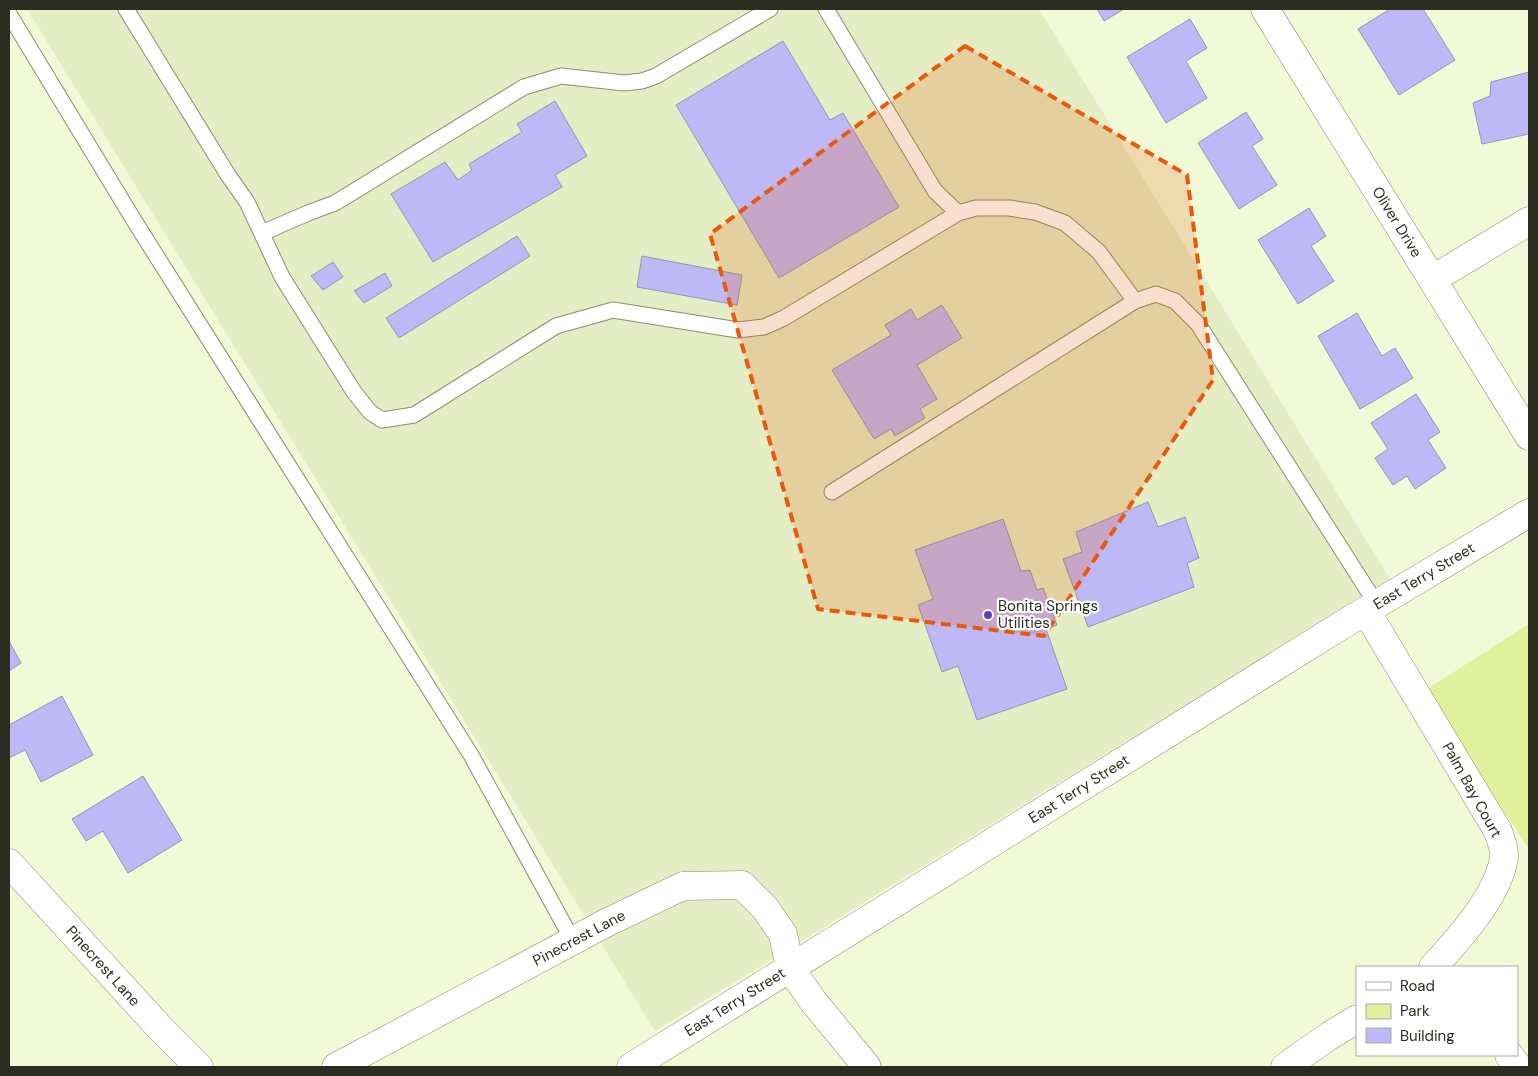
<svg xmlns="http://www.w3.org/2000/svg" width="1538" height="1076" viewBox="0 0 1538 1076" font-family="'DM Sans',sans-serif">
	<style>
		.built { fill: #e5edc5 }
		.green { fill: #e0f09b }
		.building { fill: #bfb8f7; stroke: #9694b2 }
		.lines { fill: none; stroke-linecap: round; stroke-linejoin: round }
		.lane-casing { stroke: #878e6f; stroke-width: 17 }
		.street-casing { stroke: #878e6f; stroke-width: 29 }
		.secondary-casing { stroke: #878e6f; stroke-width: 29 }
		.lane { stroke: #fff; stroke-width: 15 }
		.street { stroke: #fff; stroke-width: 28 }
		.secondary { stroke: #fff; stroke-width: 28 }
		.marked { fill: #e8590c; fill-opacity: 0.2; stroke: #e8590c; stroke-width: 4; stroke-dasharray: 10 6; stroke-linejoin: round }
		.poi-dot { fill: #5e40b9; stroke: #fff; stroke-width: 2 }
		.labels { text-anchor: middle; stroke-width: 4.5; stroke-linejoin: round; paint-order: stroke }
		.street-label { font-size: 15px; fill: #2a2d20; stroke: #fff }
		.poi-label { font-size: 15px; fill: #2a2d20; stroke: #fff; text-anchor: start }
	</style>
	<rect width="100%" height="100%" fill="#f2f9d7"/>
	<!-- built -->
	<path class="built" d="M27,9H1039L1390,579L655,1031Z"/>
	<!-- green -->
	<path class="green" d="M1529,624V849L1424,691Z"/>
	<!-- building -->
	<path class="building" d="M1097,9H1124L1104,21Z
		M1390,9H1423L1455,60L1399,95L1358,29Z
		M1190,19L1207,48L1186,61L1207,98L1166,123L1127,57Z
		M783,41L830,120L843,113L899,207L779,278L676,105Z
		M1529,72V134L1482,144L1473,103L1490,96L1491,82Z
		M555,101L587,156L555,175L562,187L433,262L391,194L445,162L458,180L472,170L469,164L522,132L517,124Z
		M1246,112L1263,139L1252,146L1277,185L1239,209L1198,143Z
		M1309,208L1326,236L1311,246L1334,281L1298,304L1258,240Z
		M517,236L530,256L399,338L386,318Z
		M642,256L742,275L737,305L637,287Z
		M333,262L343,277L323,290L311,276Z
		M385,273L392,286L364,303L354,291Z
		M942,305L962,338L917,365L937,399L920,409L925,418L895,436L891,429L874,439L832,370L891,335L885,325L911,309L917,320Z
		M1357,313L1382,356L1395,348L1413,378L1360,409L1318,336Z
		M1416,394L1440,432L1428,440L1446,468L1415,489L1407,476L1393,485L1375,458L1388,449L1371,423Z
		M1148,502L1158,527L1185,517L1199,558L1187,563L1194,587L1088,627L1063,559L1082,552L1076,532Z
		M1003,519L1021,571L1030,570L1037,590L1043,588L1057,625L1046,629L1067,689L977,720L958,666L942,672L918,605L933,599L915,550Z
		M9,641L21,663L9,671Z
		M62,696L93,755L41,782L25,750L9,758V725Z
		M143,776L182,840L128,873L103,831L86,841L72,819Z"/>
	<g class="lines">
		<!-- lane casing -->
		<g class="lane-casing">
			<path id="lane" d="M126,9L228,175L247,202L282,277L354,392L370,412L382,420L414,415L556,326L613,310L738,330L764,327L784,318L958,213L976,208H1009L1035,212L1065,223L1099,252L1135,301
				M826,9L935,191L958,213
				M9,14L135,222L471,755L573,941
				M262,233L308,213L335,203L524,87L561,76L624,83L642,81L656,76L770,9
				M832,492L1135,301L1156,294L1175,301L1198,324L1377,605"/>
		</g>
		<!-- street casing -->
		<g class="street-casing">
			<path id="street" d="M1265,9L1529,436
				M1433,279L1529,221
				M1366,611L1498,831C1500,838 1505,849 1504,857C1499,895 1458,940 1433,967
				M9,863L161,1029L199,1067
				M1509,1055L1518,1067
				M336,1067L606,923L683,886L742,885L765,908L783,934L790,968L813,1001L867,1067
				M1285,1067L1329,1036L1357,1019"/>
		</g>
		<!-- secondary casing -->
		<g class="secondary-casing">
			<path id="secondary" d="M631,1067L1347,622L1529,513"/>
		</g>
		<!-- lane -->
		<use href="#lane" class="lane"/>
		<!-- street -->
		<use href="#street" class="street"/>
		<!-- secondary -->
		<use href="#secondary" class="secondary"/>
	</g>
	<!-- marked area -->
	<path class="marked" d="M965,46L1187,175L1213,380L1044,636L818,609L710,234Z"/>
	<!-- markers -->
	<circle class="poi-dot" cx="988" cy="615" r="5"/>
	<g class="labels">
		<!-- street labels -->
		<g class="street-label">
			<text transform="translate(1397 222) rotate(58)" y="5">Oliver Drive</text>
			<text transform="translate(1424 576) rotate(-31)" y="5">East Terry Street</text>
			<text transform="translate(1079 789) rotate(-32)" y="5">East Terry Street</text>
			<text transform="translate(1472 790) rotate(61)" y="5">Palm Bay Court</text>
			<text transform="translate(579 938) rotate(-28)" y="5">Pinecrest Lane</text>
			<text transform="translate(103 966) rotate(48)" y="5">Pinecrest Lane</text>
			<text transform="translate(735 1002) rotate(-32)" y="5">East Terry Street</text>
		</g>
		<!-- poi labels -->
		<g class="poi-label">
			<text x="998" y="611">Bonita Springs<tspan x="998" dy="17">Utilities</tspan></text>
		</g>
	</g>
	<!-- border -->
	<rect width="1538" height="1076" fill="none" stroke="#2a2d20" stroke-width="20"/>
	<!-- legend -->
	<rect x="1356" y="966" width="162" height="90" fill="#ffffff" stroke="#aaaba6"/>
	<rect x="1366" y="982" width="25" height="8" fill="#ffffff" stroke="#aaaba6"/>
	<text x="1400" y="991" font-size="15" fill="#2a2d20">Road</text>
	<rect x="1366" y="1004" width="25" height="15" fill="#e0f09b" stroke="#aaaba6"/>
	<text x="1400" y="1016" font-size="15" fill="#2a2d20">Park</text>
	<rect x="1366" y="1028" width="25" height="15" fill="#bfb8f7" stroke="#aaaba6"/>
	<text x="1400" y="1041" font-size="15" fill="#2a2d20">Building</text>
</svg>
